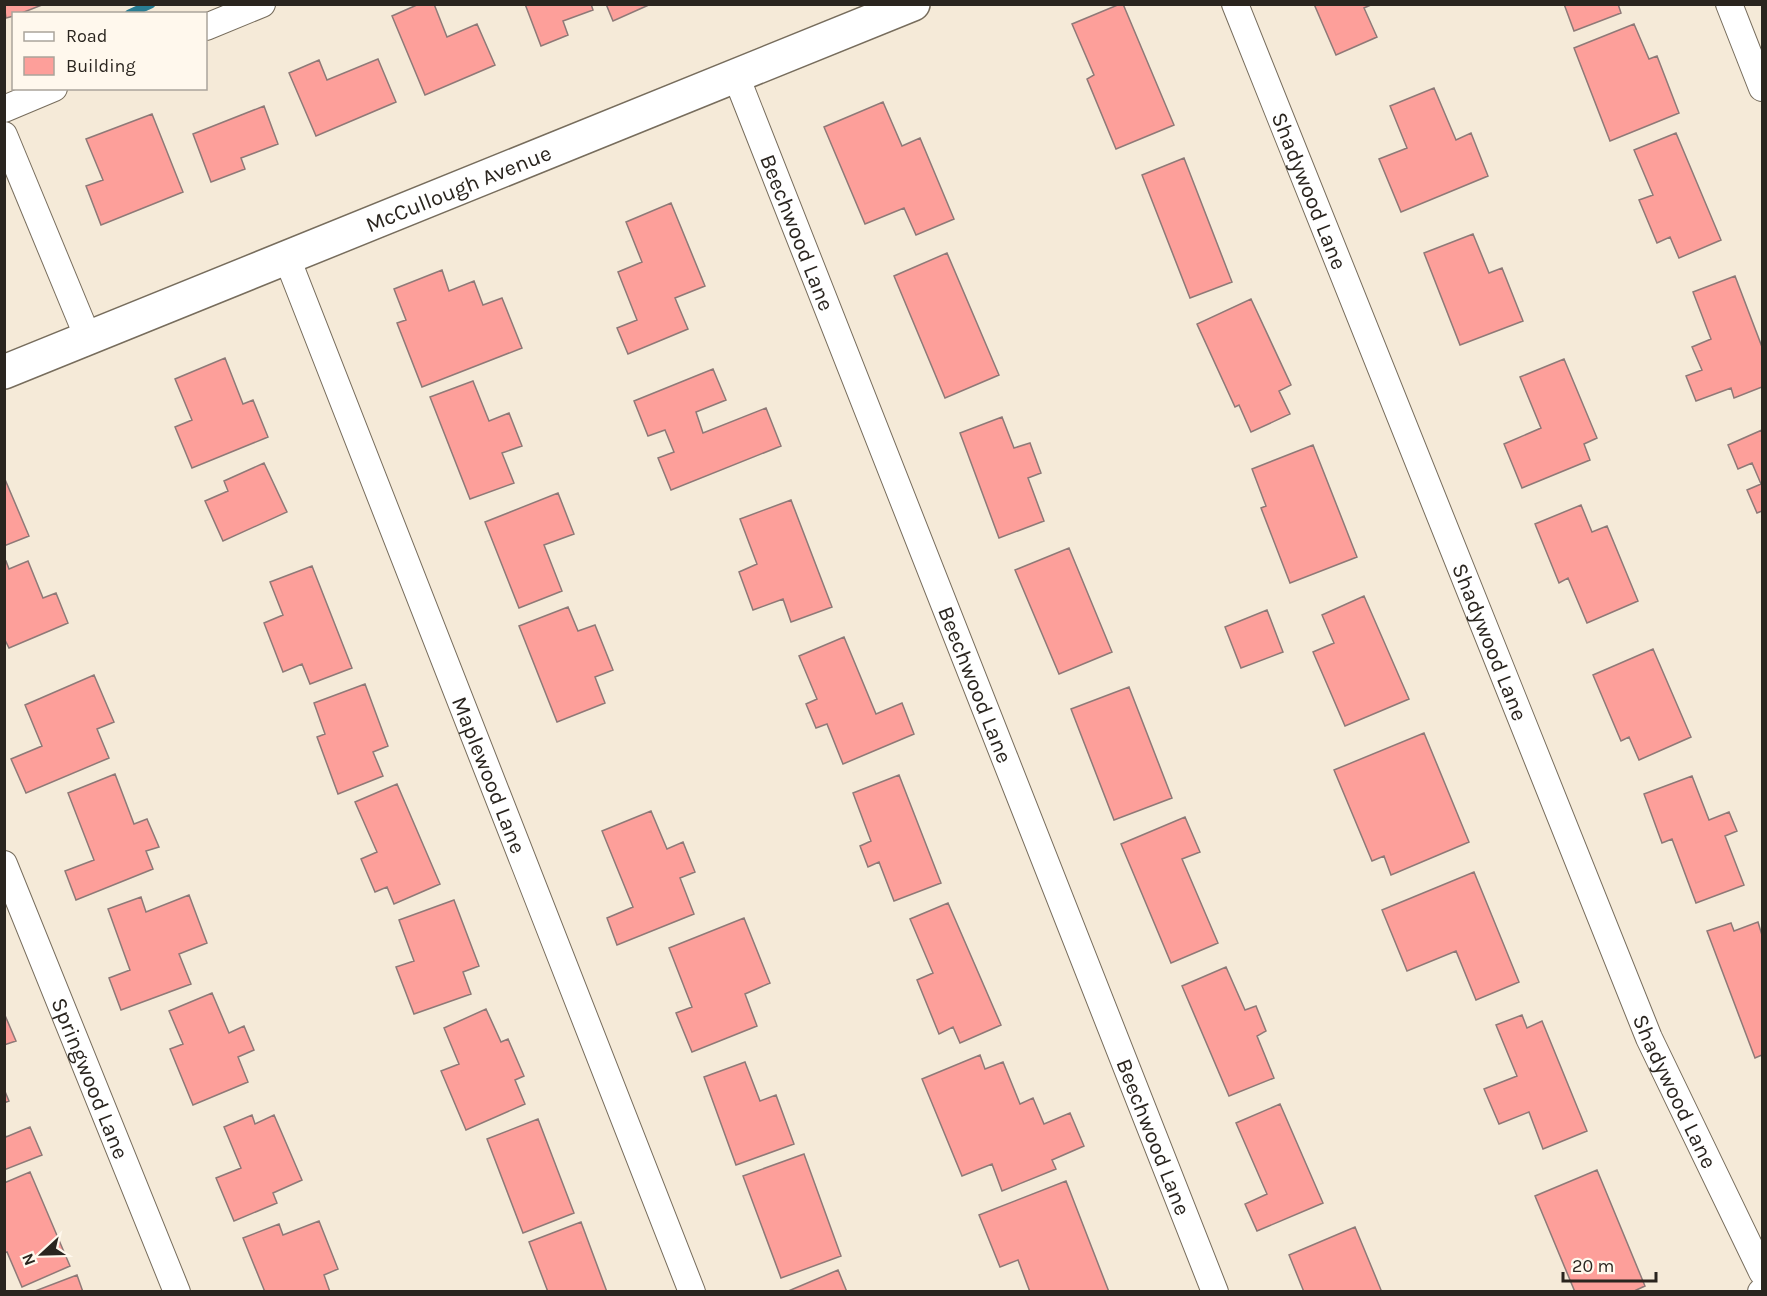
<svg xmlns="http://www.w3.org/2000/svg" width="1767" height="1296" viewBox="0 0 1767 1296" font-family="Karla,sans-serif">
	<style>
		.lines { fill: none; stroke-linecap: round; stroke-linejoin: round }
		.stream { stroke: #297d93; stroke-width: 9 }
		.building { fill: #fd9f9a; stroke: #8e7977; stroke-width: 1.5 }
		.street-casing { stroke: #776d5d; stroke-width: 28 }
		.secondary-casing { stroke: #776d5d; stroke-width: 36 }
		.street { stroke: #fff; stroke-width: 26 }
		.secondary { stroke: #fff; stroke-width: 33 }
		.labels { text-anchor: middle; stroke-width: 6; stroke-linejoin: round; paint-order: stroke }
		.street-label { font-size: 22px; fill: #2a251f; stroke: #fff8ed }
	</style>
	<rect width="100%" height="100%" fill="#f5ead8"/>
	<g class="lines">
		<!-- stream -->
		<path class="stream" d="M129,14L151,4"/>
	</g>
	<!-- building -->
	<path class="building" d="M4,4H42V5L19,14H14V16L6,18Z
		M419,4H434L447,37L477,24L495,65L425,95L392,16Z
		M525,4H591L593,10L563,21L568,35L541,46Z
		M606,4H651L613,21Z
		M1120,4H1123L1174,125L1116,149L1087,79L1094,75L1072,24Z
		M1314,4H1373L1364,8L1377,37L1336,55Z
		M1564,4H1618L1621,13L1574,31Z
		M1634,24L1649,59L1657,56L1679,113L1610,141L1574,48Z
		M378,59L396,102L316,136L289,73L319,60L327,80Z
		M1434,88L1456,140L1471,133L1488,176L1401,212L1379,159L1407,148L1390,106Z
		M883,102L902,146L920,138L954,219L916,235L904,208L865,224L824,127Z
		M264,106L278,144L241,158L245,169L211,182L193,134Z
		M152,114L183,192L101,225L86,186L103,180L86,139Z
		M1676,133L1721,240L1679,258L1670,237L1657,243L1639,200L1653,195L1634,150Z
		M1184,158L1232,282L1190,298L1142,175Z
		M671,203L705,286L675,298L688,329L628,354L617,328L637,320L618,272L642,262L626,222Z
		M1473,234L1489,273L1502,268L1523,321L1460,345L1424,253Z
		M947,253L999,375L945,398L894,276Z
		M442,270L449,291L474,281L483,305L502,298L522,348L422,387L397,323L406,320L394,289Z
		M1735,276L1762,347V387L1734,398L1731,388L1696,401L1686,376L1702,370L1692,347L1711,339L1693,292Z
		M1251,299L1291,385L1279,391L1290,414L1251,432L1239,405L1235,407L1197,324Z
		M225,358L243,404L253,400L268,437L192,468L175,427L192,420L175,379Z
		M1564,359L1597,438L1584,444L1590,460L1522,488L1504,444L1541,428L1520,377Z
		M713,369L726,400L696,412L703,433L766,408L781,446L671,490L658,458L674,452L665,430L648,436L634,401Z
		M473,381L489,421L509,413L522,446L502,453L514,483L470,499L430,397Z
		M1002,417L1014,448L1030,443L1041,473L1028,478L1044,521L999,538L960,433Z
		M1762,430V511L1757,513L1747,490L1761,484L1752,463L1738,469L1728,445Z
		M1313,445L1357,557L1290,583L1261,508L1266,506L1252,469Z
		M264,463L287,512L223,541L205,501L228,491L224,481Z
		M4,477L29,536L4,546Z
		M558,493L574,534L544,545L562,591L519,608L485,522Z
		M791,500L832,607L791,622L783,599L753,610L739,572L757,564L740,519Z
		M1581,505L1592,532L1607,526L1638,601L1587,623L1568,578L1559,583L1535,524Z
		M1069,548L1112,652L1059,674L1015,570Z
		M6,561L9,569L28,561L43,598L56,593L68,623L9,648L4,638V562Z
		M312,566L352,668L310,684L302,664L283,672L264,623L283,615L270,582Z
		M1364,596L1409,699L1345,726L1313,652L1334,643L1322,615Z
		M568,607L578,631L595,625L613,670L595,677L605,703L557,722L519,626Z
		M1267,610L1283,652L1241,668L1225,627Z
		M844,637L876,714L902,703L914,734L843,764L827,724L816,728L806,704L817,699L799,656Z
		M1653,649L1691,737L1639,760L1629,737L1621,741L1593,675Z
		M94,675L114,722L97,729L109,758L26,793L11,759L42,746L25,705Z
		M365,684L388,746L373,752L383,776L338,794L317,737L325,734L314,703Z
		M1129,687L1172,798L1114,820L1071,709Z
		M1424,733L1469,842L1391,875L1384,856L1372,861L1334,770Z
		M115,774L134,824L147,819L159,847L146,851L153,869L76,900L65,871L94,860L68,793Z
		M899,775L941,883L894,901L879,862L868,867L860,846L871,841L853,793Z
		M1692,776L1709,820L1729,812L1737,831L1725,836L1744,885L1696,903L1672,839L1662,843L1644,794Z
		M397,784L440,884L394,904L387,887L375,892L361,859L377,852L355,802Z
		M651,811L667,849L683,842L695,872L680,878L694,914L617,945L607,918L633,907L602,831Z
		M1185,817L1200,852L1182,859L1218,943L1171,963L1121,844Z
		M1474,872L1519,982L1476,1000L1456,951L1407,971L1382,910Z
		M189,895L207,943L179,954L191,984L121,1010L109,978L130,970L108,909L141,897L146,912Z
		M454,900L479,966L463,972L471,994L414,1014L396,967L414,961L399,920Z
		M948,903L1001,1025L960,1043L953,1027L939,1034L917,980L933,973L910,919Z
		M744,918L770,983L745,994L757,1026L692,1052L676,1013L692,1007L669,948Z
		M1758,922L1762,935V1055L1755,1058L1707,931L1731,923L1734,931Z
		M1226,967L1245,1010L1256,1006L1266,1031L1257,1036L1274,1078L1229,1096L1182,986Z
		M212,993L229,1033L244,1026L254,1050L238,1057L248,1082L193,1105L170,1049L183,1044L169,1011Z
		M486,1009L501,1042L508,1039L524,1076L515,1080L525,1104L466,1130L441,1071L459,1064L444,1028Z
		M4,1013L16,1041L4,1045Z
		M1522,1015L1527,1028L1542,1021L1587,1131L1543,1149L1529,1112L1499,1124L1484,1089L1517,1076L1496,1025Z
		M980,1055L985,1069L1003,1062L1020,1104L1033,1098L1044,1124L1070,1113L1084,1146L1052,1160L1056,1169L1002,1191L992,1164L962,1176L922,1079Z
		M745,1062L760,1101L776,1095L794,1144L736,1165L704,1077Z
		M4,1089L9,1101L4,1103Z
		M1280,1104L1323,1203L1257,1231L1245,1204L1267,1194L1236,1123Z
		M252,1115L255,1124L274,1115L302,1180L273,1193L277,1203L234,1221L216,1178L241,1168L224,1127Z
		M538,1119L574,1213L523,1233L487,1139Z
		M30,1127L42,1155L4,1170V1132L6,1137Z
		M804,1154L841,1256L781,1278L743,1176Z
		M1597,1170L1645,1286L1632,1292H1575L1535,1196Z
		M30,1172L70,1266L22,1287L7,1252L4,1253V1183Z
		M1066,1181L1109,1292H1030L1018,1260L1000,1267L979,1215Z
		M319,1221L338,1269L324,1275L330,1292H265L243,1238L279,1224L283,1235Z
		M581,1222L607,1292H548L529,1242Z
		M1355,1227L1381,1290L1376,1292H1304L1289,1255Z
		M838,1270L847,1292H786Z
		M77,1275L83,1292H35V1291Z"/>
	<g class="lines">
		<!-- street casing -->
		<g class="street-casing">
			<g id="street">
				<path id="s1" d="M1235,4L1649,1038L1762,1272"/>
				<path d="M1729,4L1762,88"/>
				<path d="M206,27L262,4"/>
				<path id="s2" d="M736,76L1215,1292"/>
				<path d="M4,109L54,88"/>
				<path d="M4,135L88,338"/>
				<path id="s3" d="M287,258L692,1292"/>
				<path id="s4" d="M4,864L177,1292"/>
				<path d="M1761,1292L1762,1291"/>
			</g>
		</g>
		<!-- secondary casing -->
		<g class="secondary-casing">
			<g id="secondary">
				<path id="s5" d="M4,372L913,4"/>
			</g>
		</g>
		<!-- street -->
		<use href="#street" class="street"/>
		<!-- secondary -->
		<use href="#secondary" class="secondary"/>
	</g>
	<g class="labels">
		<!-- street labels -->
		<g class="street-label">
			<text dy="8" stroke="none"><textPath href="#s5" startOffset="490">McCullough Avenue</textPath></text>
			<text dy="8" stroke="none"><textPath href="#s1" startOffset="201">Shadywood Lane</textPath></text>
			<text dy="8" stroke="none"><textPath href="#s2" startOffset="168">Beechwood Lane</textPath></text>
			<text dy="8" stroke="none"><textPath href="#s1" startOffset="687">Shadywood Lane</textPath></text>
			<text dy="8" stroke="none"><textPath href="#s2" startOffset="654">Beechwood Lane</textPath></text>
			<text dy="8" stroke="none"><textPath href="#s3" startOffset="555">Maplewood Lane</textPath></text>
			<text dy="8" stroke="none"><textPath href="#s4" startOffset="231">Springwood Lane</textPath></text>
			<text dy="8" stroke="none"><textPath href="#s1" startOffset="1173">Shadywood Lane</textPath></text>
			<text dy="8" stroke="none"><textPath href="#s2" startOffset="1140">Beechwood Lane</textPath></text>
		</g>
	</g>
	<!-- border -->
	<rect width="1767" height="1296" fill="none" stroke="#2a251f" stroke-width="12"/>
	<!-- legend -->
	<rect x="12" y="12" width="195" height="78" fill="#fff8ed" stroke="#aaa49b" stroke-width="1.5"/>
	<rect x="24" y="32" width="30" height="9" fill="#ffffff" stroke="#aaa49b" stroke-width="1.5"/>
	<text x="66" y="42" font-size="18" fill="#2a251f">Road</text>
	<rect x="24" y="57" width="30" height="18" fill="#fd9f9a" stroke="#aaa49b" stroke-width="1.5"/>
	<text x="66" y="72" font-size="18" fill="#2a251f">Building</text>
	<!-- north arrow -->
	<g transform="translate(42 1254) rotate(248)" stroke="#fff8ed" stroke-width="4.5" paint-order="stroke">
	<path d="M0-4.5L10 22L0 15L-10 22Z" fill="#2a251f"/>
	<text y="-9" font-size="16" font-weight="bold" text-anchor="middle" fill="#2a251f">N</text>
	</g>
	<!-- scale -->
	<path d="M1563 1272v9h93v-9" fill="none" stroke="#2a251f" stroke-width="3"/>
	<text x="1572" y="1272" font-size="18" fill="#2a251f" stroke="#fff8ed" stroke-width="4.5" paint-order="stroke">20 m</text>
</svg>
